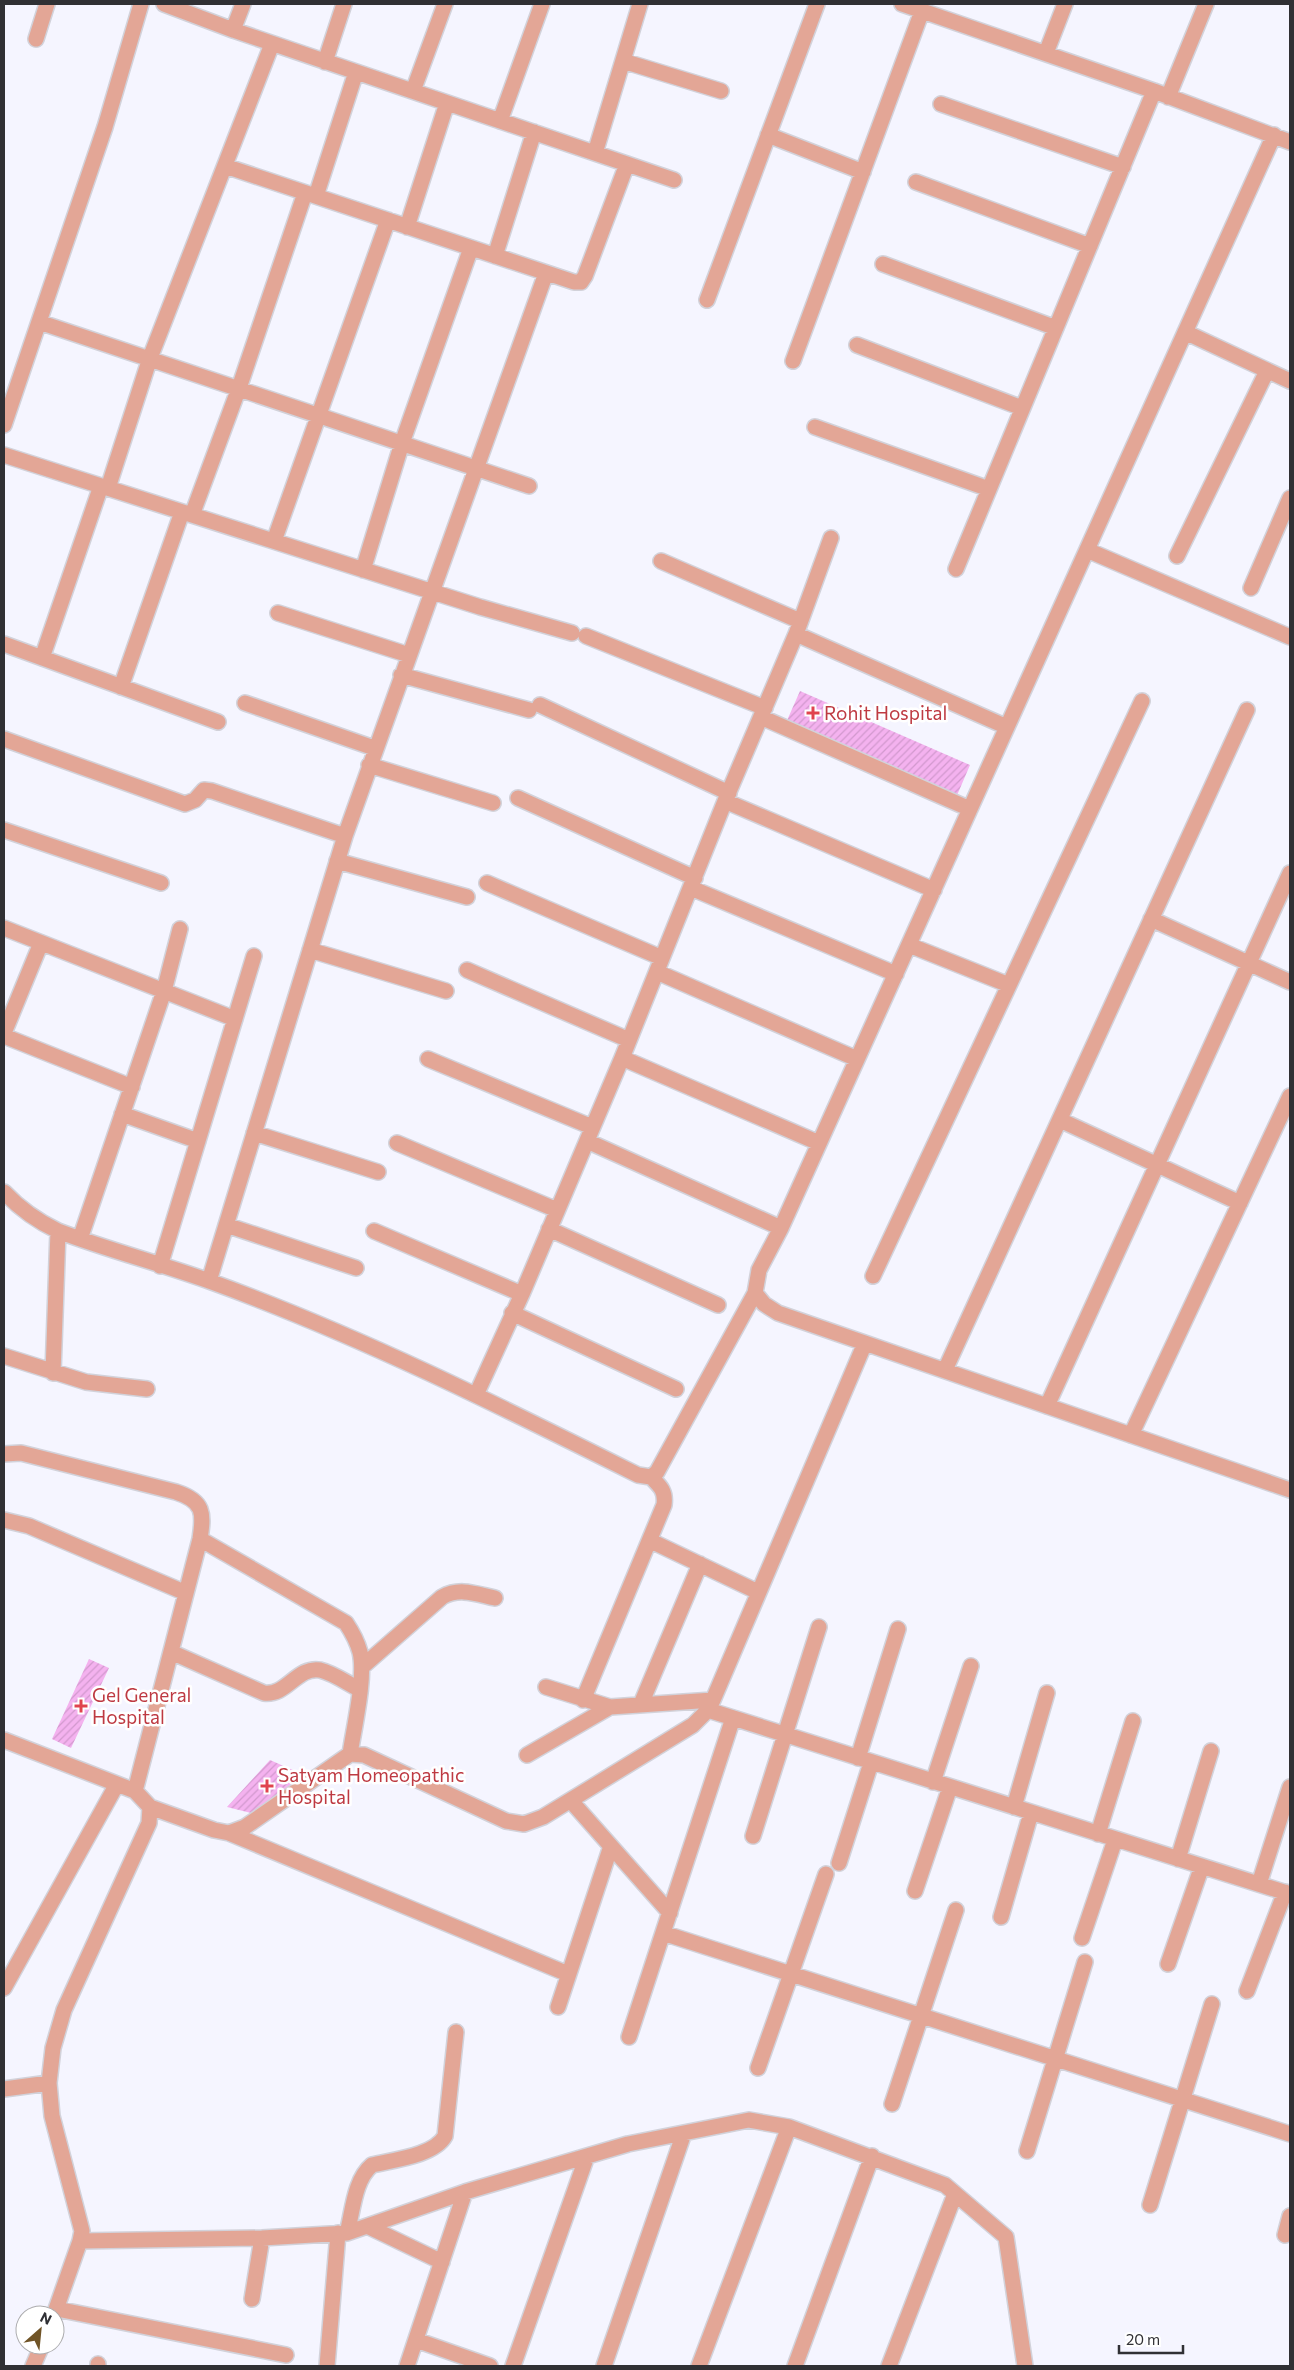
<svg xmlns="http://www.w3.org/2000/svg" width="1294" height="2370" viewBox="0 0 1294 2370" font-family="Commissioner,sans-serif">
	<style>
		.building { fill: url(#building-hatch) }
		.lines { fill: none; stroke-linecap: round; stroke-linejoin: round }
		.minor-casing { stroke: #d2d2da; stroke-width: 18 }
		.minor { stroke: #e3a696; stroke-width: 15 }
		.health-dot { fill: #e0444e; stroke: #fff; stroke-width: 2 }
		.labels { text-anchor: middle; stroke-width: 5; stroke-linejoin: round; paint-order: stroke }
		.health-label { font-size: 19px; fill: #be3a42; stroke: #fff; text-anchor: start }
	</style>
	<defs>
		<pattern id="building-hatch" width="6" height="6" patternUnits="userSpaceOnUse" patternTransform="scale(1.25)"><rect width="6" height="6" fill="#f4b2ef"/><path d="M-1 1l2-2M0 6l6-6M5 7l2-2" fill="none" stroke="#d299ce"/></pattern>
	</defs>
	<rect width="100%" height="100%" fill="#f5f5ff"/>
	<!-- building -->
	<path class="building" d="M800,691L970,765L955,800L785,725Z
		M89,1659L109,1668L71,1748L52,1739Z
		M270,1760L304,1775L251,1813L227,1807Z"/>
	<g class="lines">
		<!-- minor casing -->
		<g class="minor-casing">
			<path id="minor" d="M164,4L233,30L674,180
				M902,4L1154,91L1290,142
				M233,30L243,4
				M36,39L47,4
				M1046,53L1065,4
				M623,61L721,91
				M325,62L344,4
				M413,91L445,4
				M1168,97L1206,4
				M941,104L1123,167
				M500,121L542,4
				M768,135L863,172
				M595,153L640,4
				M225,166L574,282H581L585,276L627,164
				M916,182L1090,246
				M316,196L356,72
				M407,227L447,103
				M495,256L534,132
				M883,264L1056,328
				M707,300L817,4
				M39,322L529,486
				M1185,332L1290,381
				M857,345L1022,408
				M793,361L922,11
				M4,425L105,127L141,4
				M815,427L989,489
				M4,455L480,607L572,633
				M108,488L150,358L272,44
				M192,515L239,388L305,193
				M274,541L388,220
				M1087,550L1290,637
				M1177,556L1267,371
				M661,561L800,621
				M956,569L1154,91
				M363,570L402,443L471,248
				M1251,588L1290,498
				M278,613L409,655
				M796,634L1007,727
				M586,636L765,708
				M4,644L218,722
				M42,658L101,486
				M401,675L529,710
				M121,687L182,512
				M245,703L374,748
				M540,705L729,793
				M761,717L970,809
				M4,739L185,804L195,800L204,790L212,791L345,836
				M369,765L493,803
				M518,798L695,878
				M725,801L934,890
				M4,830L161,883
				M337,861L467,897
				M487,883L662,958
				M691,888L896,974
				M1151,919L1290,982
				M4,928L235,1019
				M909,945L1009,985
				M310,950L446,991
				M467,970L629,1040
				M657,972L857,1059
				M4,1033L41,943
				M4,1036L132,1087
				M622,1058L819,1143
				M428,1059L592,1127
				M122,1114L198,1141
				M1060,1120L1240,1203
				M254,1133L378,1172
				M587,1141L781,1228
				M397,1143L557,1210
				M4,1192C20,1209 37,1221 58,1231C108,1250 159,1263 209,1281C356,1334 498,1405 638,1475L651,1477L657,1472L755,1293L759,1270L781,1228L1274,135
				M226,1225L356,1268
				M549,1229L718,1305
				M374,1231L522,1294
				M80,1239L164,991L180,929
				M160,1266L254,956
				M873,1276L1142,701
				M209,1281L345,836L546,273
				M755,1293L764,1304L778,1313L1290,1490
				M512,1313L676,1389
				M4,1356L86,1382L147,1389
				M945,1370L1247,710
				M53,1373L58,1231
				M476,1395L522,1294L622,1058L725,801L796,634L831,538
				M1047,1406L1290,873
				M1131,1435L1290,1096
				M4,1454L21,1453L176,1492C204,1501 204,1513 200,1539L135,1791
				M4,1520L29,1526L186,1593
				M200,1539L346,1623C352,1632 357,1641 360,1652C366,1677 354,1727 350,1754
				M651,1541L758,1592
				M171,1652L264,1693C287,1696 297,1666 320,1670C333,1673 347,1683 359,1689
				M362,1667L442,1597C460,1587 476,1594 495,1598
				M546,1687L610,1707
				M583,1700L664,1505C666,1491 660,1486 651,1477
				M641,1704L700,1564
				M708,1710L1290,1894
				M4,1740L135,1791L150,1807L149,1823L64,2010L53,2048L49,2083L52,2116L82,2231L80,2241L54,2315
				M527,1755L610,1707L713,1700
				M858,1758L898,1629
				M933,1782L971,1666
				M571,1801L670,1913
				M150,1807L214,1830L229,1833L245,1827L350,1754L364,1755L506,1821L524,1824L543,1817L693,1725L708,1710L713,1700L865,1343
				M1014,1807L1047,1693
				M229,1833L568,1974
				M1098,1834L1133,1721
				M753,1836L819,1627
				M1178,1859L1211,1751
				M839,1863L871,1763
				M1259,1884L1290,1787
				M915,1891L950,1787
				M1001,1917L1031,1813
				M663,1933L1290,2134
				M1082,1938L1115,1840
				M1168,1964L1202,1866
				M4,1988L117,1784
				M1247,1991L1285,1892
				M558,2007L611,1846
				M629,2037L733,1718
				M758,2068L826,1874
				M4,2089L49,2083
				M892,2104L956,1910
				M1027,2151L1085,1962
				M1150,2205L1212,2004
				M367,2226L442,2262
				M347,2233C353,2211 354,2180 372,2165C392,2160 434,2156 445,2136L456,2032
				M1285,2235L1290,2216
				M80,2241L262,2238L347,2233L465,2192L628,2144L749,2120L789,2127L945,2185L1006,2237L1025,2366
				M252,2299L262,2238
				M57,2309L286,2355
				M416,2340L490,2366
				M33,2366L42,2345
				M98,2366V2364
				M327,2366L338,2233
				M407,2366L465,2192
				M513,2366L587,2156
				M604,2366L684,2133
				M699,2366L789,2127
				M795,2366L872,2156
				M889,2366L955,2194"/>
		</g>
		<!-- minor -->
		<use href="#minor" class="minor"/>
	</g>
	<!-- markers -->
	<g class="health-dot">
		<path d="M810.5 705.5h5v5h5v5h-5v5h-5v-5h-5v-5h5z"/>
		<path d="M78.5 1698.5h5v5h5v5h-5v5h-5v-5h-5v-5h5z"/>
		<path d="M264.5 1778.5h5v5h5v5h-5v5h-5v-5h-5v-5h5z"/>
	</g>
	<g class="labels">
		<!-- health labels -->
		<g class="health-label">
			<text x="824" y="720">Rohit Hospital</text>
			<text x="92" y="1702">Gel General<tspan x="92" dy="22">Hospital</tspan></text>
			<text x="278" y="1782">Satyam Homeopathic<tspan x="278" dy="22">Hospital</tspan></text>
		</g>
	</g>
	<!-- border -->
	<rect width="1294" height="2370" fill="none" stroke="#303034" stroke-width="10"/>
	<!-- north arrow -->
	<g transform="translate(40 2330) rotate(27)"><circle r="24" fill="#ffffff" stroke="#acacae"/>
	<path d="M0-4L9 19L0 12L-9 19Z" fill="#705427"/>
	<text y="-8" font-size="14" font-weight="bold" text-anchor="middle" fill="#303034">N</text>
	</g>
	<!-- scale -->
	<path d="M1119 2345v8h64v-8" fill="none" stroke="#303034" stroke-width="2.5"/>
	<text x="1126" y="2345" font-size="15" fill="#303034" stroke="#ffffff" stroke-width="4" paint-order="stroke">20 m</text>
</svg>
